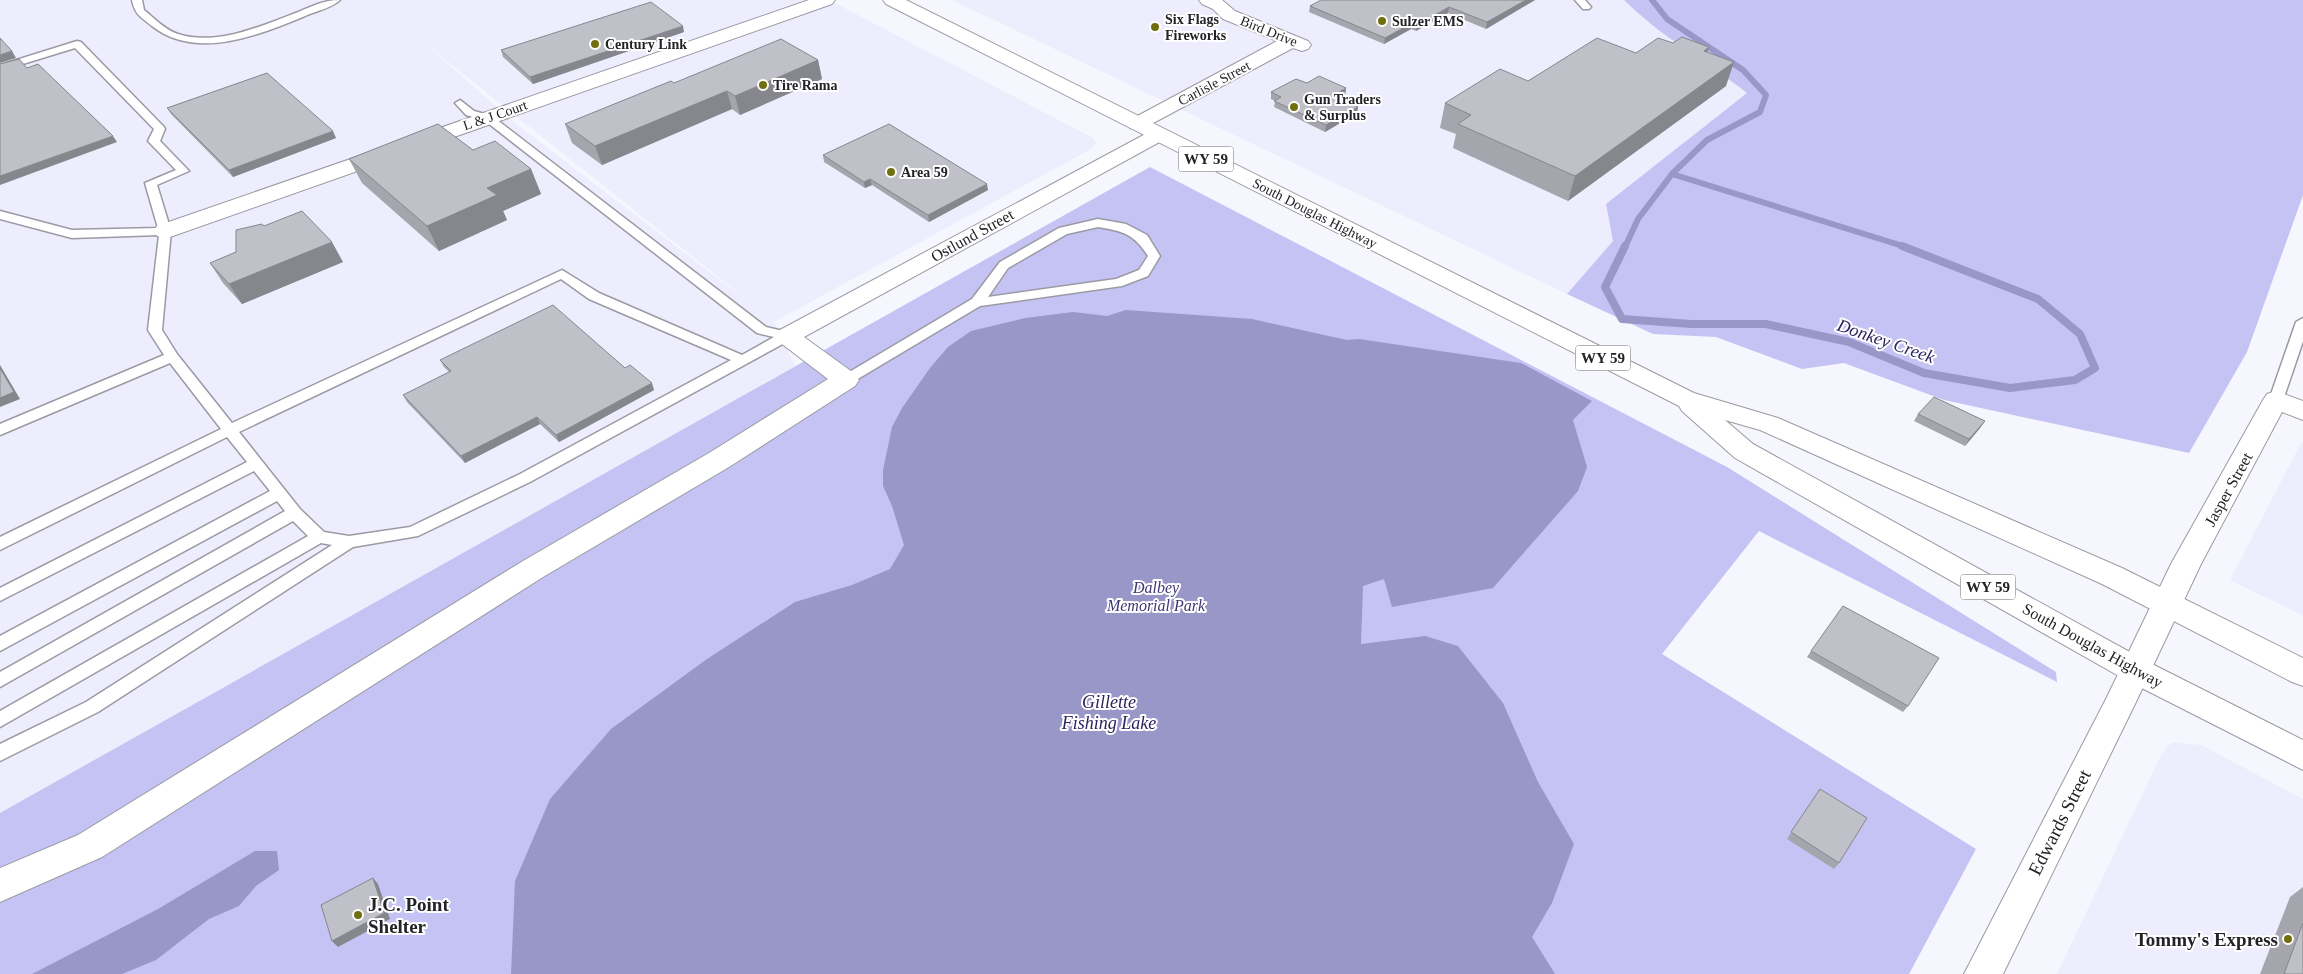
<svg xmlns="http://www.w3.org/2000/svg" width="2303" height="974" viewBox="0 0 2303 974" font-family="'Times New Roman',serif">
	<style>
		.built { fill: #ededfe; fill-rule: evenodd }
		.green { fill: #c5c3f4 }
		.water { fill: #9997c7 }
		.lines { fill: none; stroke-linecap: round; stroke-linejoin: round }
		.stream-far1 { stroke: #9997c7; stroke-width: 6 }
		.stream { stroke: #9997c7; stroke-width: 8 }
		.service-casing { stroke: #9b9aa4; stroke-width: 3 }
		.minor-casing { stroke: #9b9aa4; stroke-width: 2 }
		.trunk-casing { stroke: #9b9aa4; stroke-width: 2 }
		.service { fill: #fff; fill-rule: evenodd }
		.minor { fill: #fff; fill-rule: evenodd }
		.trunk { fill: #fff; fill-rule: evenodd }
		.wall { fill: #a5a5ad }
		.shaded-wall { fill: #86868d }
		.building { fill: #c0c0c9; stroke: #86868d }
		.poi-dot { fill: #726e0e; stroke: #fff; stroke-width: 2 }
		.labels { text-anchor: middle; stroke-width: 4; stroke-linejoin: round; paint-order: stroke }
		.far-poi-label { font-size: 14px; font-weight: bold; fill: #232327; stroke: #fff; text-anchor: start }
		.far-street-label { font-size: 14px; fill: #232327; stroke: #fff }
		.shield { fill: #fff; stroke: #656568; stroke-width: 1 }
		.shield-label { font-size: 15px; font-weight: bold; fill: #232327 }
		.street-label { font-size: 16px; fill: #232327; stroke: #fff }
		.park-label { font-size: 16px; font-style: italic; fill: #3f3774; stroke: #fff }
		.water-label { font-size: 18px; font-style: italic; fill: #2d225d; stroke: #fff }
		.near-street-label { font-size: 19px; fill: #232327; stroke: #fff }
		.near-poi-label { font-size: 19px; font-weight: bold; fill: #232327; stroke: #fff; text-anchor: start }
	</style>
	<rect width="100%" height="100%" fill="#f6f6fe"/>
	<!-- built -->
	<path class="built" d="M0,0H829L1093,138L1096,143L1091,149L774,322L795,366L0,813ZM423,42L741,295V296L514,122Z
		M952,0H1624L1646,21L1715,68L1747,93L1606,204L1614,241L1567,294Z
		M2301,443H2303V616L2230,580Z
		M2172,742L2201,745L2303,799V974H2057L2161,755Z"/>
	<!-- green -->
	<path class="green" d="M1624,0H2303V195L2247,352L2189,453L1944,400L1844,363L1802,369L1716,337L1653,334L1567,294L1613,241L1606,204L1747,93C1706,61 1661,37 1624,0Z
		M1150,167L1727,467L2056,672L2057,682L1759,531L1662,654L1976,849L1909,974H0V813Z"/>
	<!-- water -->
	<path class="water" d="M1126,310L1252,319L1347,340L1359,339L1521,363L1592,401L1573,420L1587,467L1578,491L1493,588L1392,607L1384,579L1363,586L1361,644L1425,636L1458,646L1503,703L1538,782L1574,844L1552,903L1532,937L1555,974H511L515,881L550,799L611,729L707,659L795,602L852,585L890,569L904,545L892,506L883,486V470L892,427L902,408L930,368L948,347L971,331L1025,318L1073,312L1107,316Z
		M255,851H277L279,870L256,886L239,906L209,919L156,960L122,974H32L158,909Z"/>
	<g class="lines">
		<!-- stream-far1 -->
		<path class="stream-far1" d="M1652,0L1667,19L1743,70L1766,95L1760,112L1707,140L1672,174
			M1672,174L1906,247
			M1625,247L1638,219L1672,174"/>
		<!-- stream -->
		<path class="stream" d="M1625,246L1605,287L1622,319L1691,324H1766L1849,342L1924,373L2010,388L2075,380L2095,368L2080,334L2038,299L1902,246"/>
		<!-- service casing -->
		<g class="service-casing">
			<path id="service" d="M132,0H142L144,10C154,18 165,30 178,34C215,46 259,27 293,14C309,8 322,0 340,0C332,8 316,11 305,16C259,35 196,61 152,26C141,17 135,15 132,0Z
				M1575,0H1585L1591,7L1589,9H1583Z
				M77,41L81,42L164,127L165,129L160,141L189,171L157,185L171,231L162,330L177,354L232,423L562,270L599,293L742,355L774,337L757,333L484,120L466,115L455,103L460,100L474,111L492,116L766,327L792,333L794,336L792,339L530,482L418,536L353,547L98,712L0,761V744L86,702L332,545L321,543L0,727V711L308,536L293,521L0,687V672L285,511L277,501L0,651V636L270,491L254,471L0,601V588L247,462L227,437L0,550V537L221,429L170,363L0,435V424L164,355L148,330L159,235L72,238L0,219V211L72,230L158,228L145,183L176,170L148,141L154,129L75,48L0,71V65ZM561,279L589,299L731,360L520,474L410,527L349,536L324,532L300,509L239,432Z
				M1098,219L1126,224L1147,235L1160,256L1148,276L1122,286L980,306L851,383H841L839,380L841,377L972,299L1000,262L1059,228ZM1098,227C1123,231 1134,234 1148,256L1139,270L1116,279L988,297L1008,268L1067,234Z
				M2303,318V341L2283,400L2281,403H2271L2269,400L2296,322Z"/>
		</g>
		<!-- minor casing -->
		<g class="minor-casing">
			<path id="minor" d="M809,0H835L832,4L173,236L165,238L157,236L154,231L157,226Z
				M1199,0H1222L1235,11L1308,41L1311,45L1308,49L1302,51L1293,48L1144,128L1137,130L1130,128L1127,124L1130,120L1277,41L1223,19L1213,9L1202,4Z
				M1158,129L1165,131L1168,135L1165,139L804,337L855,374L859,380L855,386L729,467L543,577L102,857L0,902V868L78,835L523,561L709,453L828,379L778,341L775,336L778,331L1151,131Z
				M2276,391L2303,401V420L2282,412L2201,564L2135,704L2003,974H1964L2107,697L2171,564L2263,400L2267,394Z"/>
		</g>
		<!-- trunk casing -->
		<g class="trunk-casing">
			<path id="trunk" d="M883,0H906L1694,393L1778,418L2122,568L2303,658V686L2292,682L2102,584L1760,430L1725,420L1753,444L2146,661L2303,740V770L2124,679L1735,458L1682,411L1679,406L886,4Z"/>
		</g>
		<!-- service -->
		<use href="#service" class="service"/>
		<!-- minor -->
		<use href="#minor" class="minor"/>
		<!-- trunk -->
		<use href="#trunk" class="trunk"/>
	</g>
	<!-- wall -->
	<path class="wall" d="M1321,0H1535L1486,29L1448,13L1416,31L1411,29L1384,44L1309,12L1310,6Z
		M684,32L533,84L503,57L501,50Z
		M1707,52L1726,86L1568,201L1453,148L1456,134L1440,128L1445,103L1636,53Z
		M818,60L822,79L740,115L732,109L602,165L572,143L565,124Z
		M1307,83L1346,88L1345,95L1339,98L1358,107L1357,113L1325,132L1274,107L1275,101L1271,99V92Z
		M167,108L336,138L233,177L171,114Z
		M473,150L531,169L541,194L503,211L507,220L439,251L362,183L349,159Z
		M823,155L988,190L929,222L872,185L865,188L824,162Z
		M264,226L343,262L242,304L223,283L210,263L236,252Z
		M440,360L625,368L654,390L559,442L540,424L465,463L407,402L403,395L449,372L444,367Z
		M1918,414L1985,421L1980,428L1965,446L1914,421Z
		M1811,651L1908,706L1903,712L1807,657Z
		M1820,789L1839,863L1834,869L1787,839Z
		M2303,887V974H2260L2290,897Z"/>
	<!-- shaded-wall -->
	<path class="shaded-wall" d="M1526,0H1535L1486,29L1487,22Z
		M1449,7L1448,13L1416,31L1417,25Z
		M1412,23L1411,29L1384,44L1385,38Z
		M683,26L684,32L533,84L530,77Z
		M1709,47L1701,71L1704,51Z
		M12,51L16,58L0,63V55Z
		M818,60L822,79L740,115L735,96Z
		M1734,62L1726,86L1568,201L1575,176Z
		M1346,88L1345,95L1332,102L1333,96Z
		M727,91L732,109L602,165L595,146Z
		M1358,107L1357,113L1325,132L1326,125Z
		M333,131L336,138L233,177L229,170Z
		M113,136L117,142L0,185V176Z
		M531,169L541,194L503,211L507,220L439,251L427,226L487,188Z
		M870,179L872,185L865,188L864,182Z
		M987,184L988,190L929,222L928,215Z
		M332,242L343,262L242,304L229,284Z
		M0,365L20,399L0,407Z
		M652,383L654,390L559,442L556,435Z
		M537,417L540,424L465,463L461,456Z
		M1985,421L1980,428L1965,446L1969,439Z
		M373,878L378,884L390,919L338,947L332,941Z"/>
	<!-- building -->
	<path class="building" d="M1321,0H1526L1487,22L1449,7L1417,25L1412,23L1385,38L1310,6Z
		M651,2L683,26L530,77L501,50Z
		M1682,37L1709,47L1704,51L1734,62L1575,176L1458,124L1471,115L1445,103L1500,69L1528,81L1597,38L1636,53L1658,38L1673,43Z
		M0,38L12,51L0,55Z
		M781,39L818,60L735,96L727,91L595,146L565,124L671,81L674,83Z
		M19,59L27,68L38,64L113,136L0,176V64Z
		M267,73L333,131L229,170L167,108Z
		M1319,76L1346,88L1333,96L1358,107L1326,125L1274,101L1281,97L1271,92L1296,79L1307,83Z
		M438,124L473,150L495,141L531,169L487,188L497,195L427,226L349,159Z
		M889,124L987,184L928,215L870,179L864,182L823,155Z
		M302,211L332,242L229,284L210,263L236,252V230L262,224L264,226Z
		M553,305L625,368L630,365L652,383L556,435L537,417L461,456L403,395L451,371L440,360Z
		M0,368L14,392L0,398Z
		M1934,397L1985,421L1969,439L1918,414Z
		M1843,606L1939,658L1908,706L1811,651Z
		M1820,789L1867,818L1839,863L1791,832Z
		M373,878L384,913L332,941L321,905Z
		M2303,923V974H2284Z"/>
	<!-- markers -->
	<g class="poi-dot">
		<circle cx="1382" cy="21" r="5"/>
		<circle cx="1155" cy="27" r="5"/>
		<circle cx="595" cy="44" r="5"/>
		<circle cx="763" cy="85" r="5"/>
		<circle cx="1294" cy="107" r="5"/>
		<circle cx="891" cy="172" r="5"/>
		<circle cx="358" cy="915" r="5"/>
		<circle cx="2288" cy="939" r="5"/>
	</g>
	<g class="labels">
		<!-- far-poi labels -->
		<g class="far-poi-label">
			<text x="1165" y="24">Six Flags<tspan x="1165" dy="16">Fireworks</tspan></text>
			<text x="1392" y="26">Sulzer EMS</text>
			<text x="605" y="49">Century Link</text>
			<text x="773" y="90">Tire Rama</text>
			<text x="1304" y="104">Gun Traders<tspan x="1304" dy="16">&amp; Surplus</tspan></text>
			<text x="901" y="177">Area 59</text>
		</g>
		<!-- far-street labels -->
		<g class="far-street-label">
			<text transform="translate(1269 31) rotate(22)" y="5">Bird Drive</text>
			<text transform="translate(1214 83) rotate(-28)" y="5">Carlisle Street</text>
			<text transform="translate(495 115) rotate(-19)" y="5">L &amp; J Court</text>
			<text transform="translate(1315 213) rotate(27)" y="5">South Douglas Highway</text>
		</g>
		<!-- shield labels -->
		<g class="shield">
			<rect x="1178.5" y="146.5" width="55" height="25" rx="4"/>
			<rect x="1575.5" y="345.5" width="55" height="25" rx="4"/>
			<rect x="1960.5" y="574.5" width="55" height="25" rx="4"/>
		</g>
		<g class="shield-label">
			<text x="1206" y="164">WY 59</text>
			<text x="1603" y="363">WY 59</text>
			<text x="1988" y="592">WY 59</text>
		</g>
		<!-- street labels -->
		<g class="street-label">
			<text transform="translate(972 235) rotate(-29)" y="6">Ostlund Street</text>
			<text transform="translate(2228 489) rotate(-61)" y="6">Jasper Street</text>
			<text transform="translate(2093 645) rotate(29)" y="6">South Douglas Highway</text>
		</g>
		<!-- park labels -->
		<g class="park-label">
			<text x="1156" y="593">Dalbey<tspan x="1156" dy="18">Memorial Park</tspan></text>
		</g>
		<!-- water labels -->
		<g class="water-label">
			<text transform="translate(1886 341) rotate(19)" y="6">Donkey Creek</text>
			<text x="1109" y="708">Gillette<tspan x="1109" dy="21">Fishing Lake</tspan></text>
		</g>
		<!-- near-street labels -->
		<g class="near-street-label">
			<text transform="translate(2059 822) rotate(-63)" y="7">Edwards Street</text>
		</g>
		<!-- near-poi labels -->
		<g class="near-poi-label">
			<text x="368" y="911">J.C. Point<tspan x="368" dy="22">Shelter</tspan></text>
			<text x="2278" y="946" text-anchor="end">Tommy's Express</text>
		</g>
	</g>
</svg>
